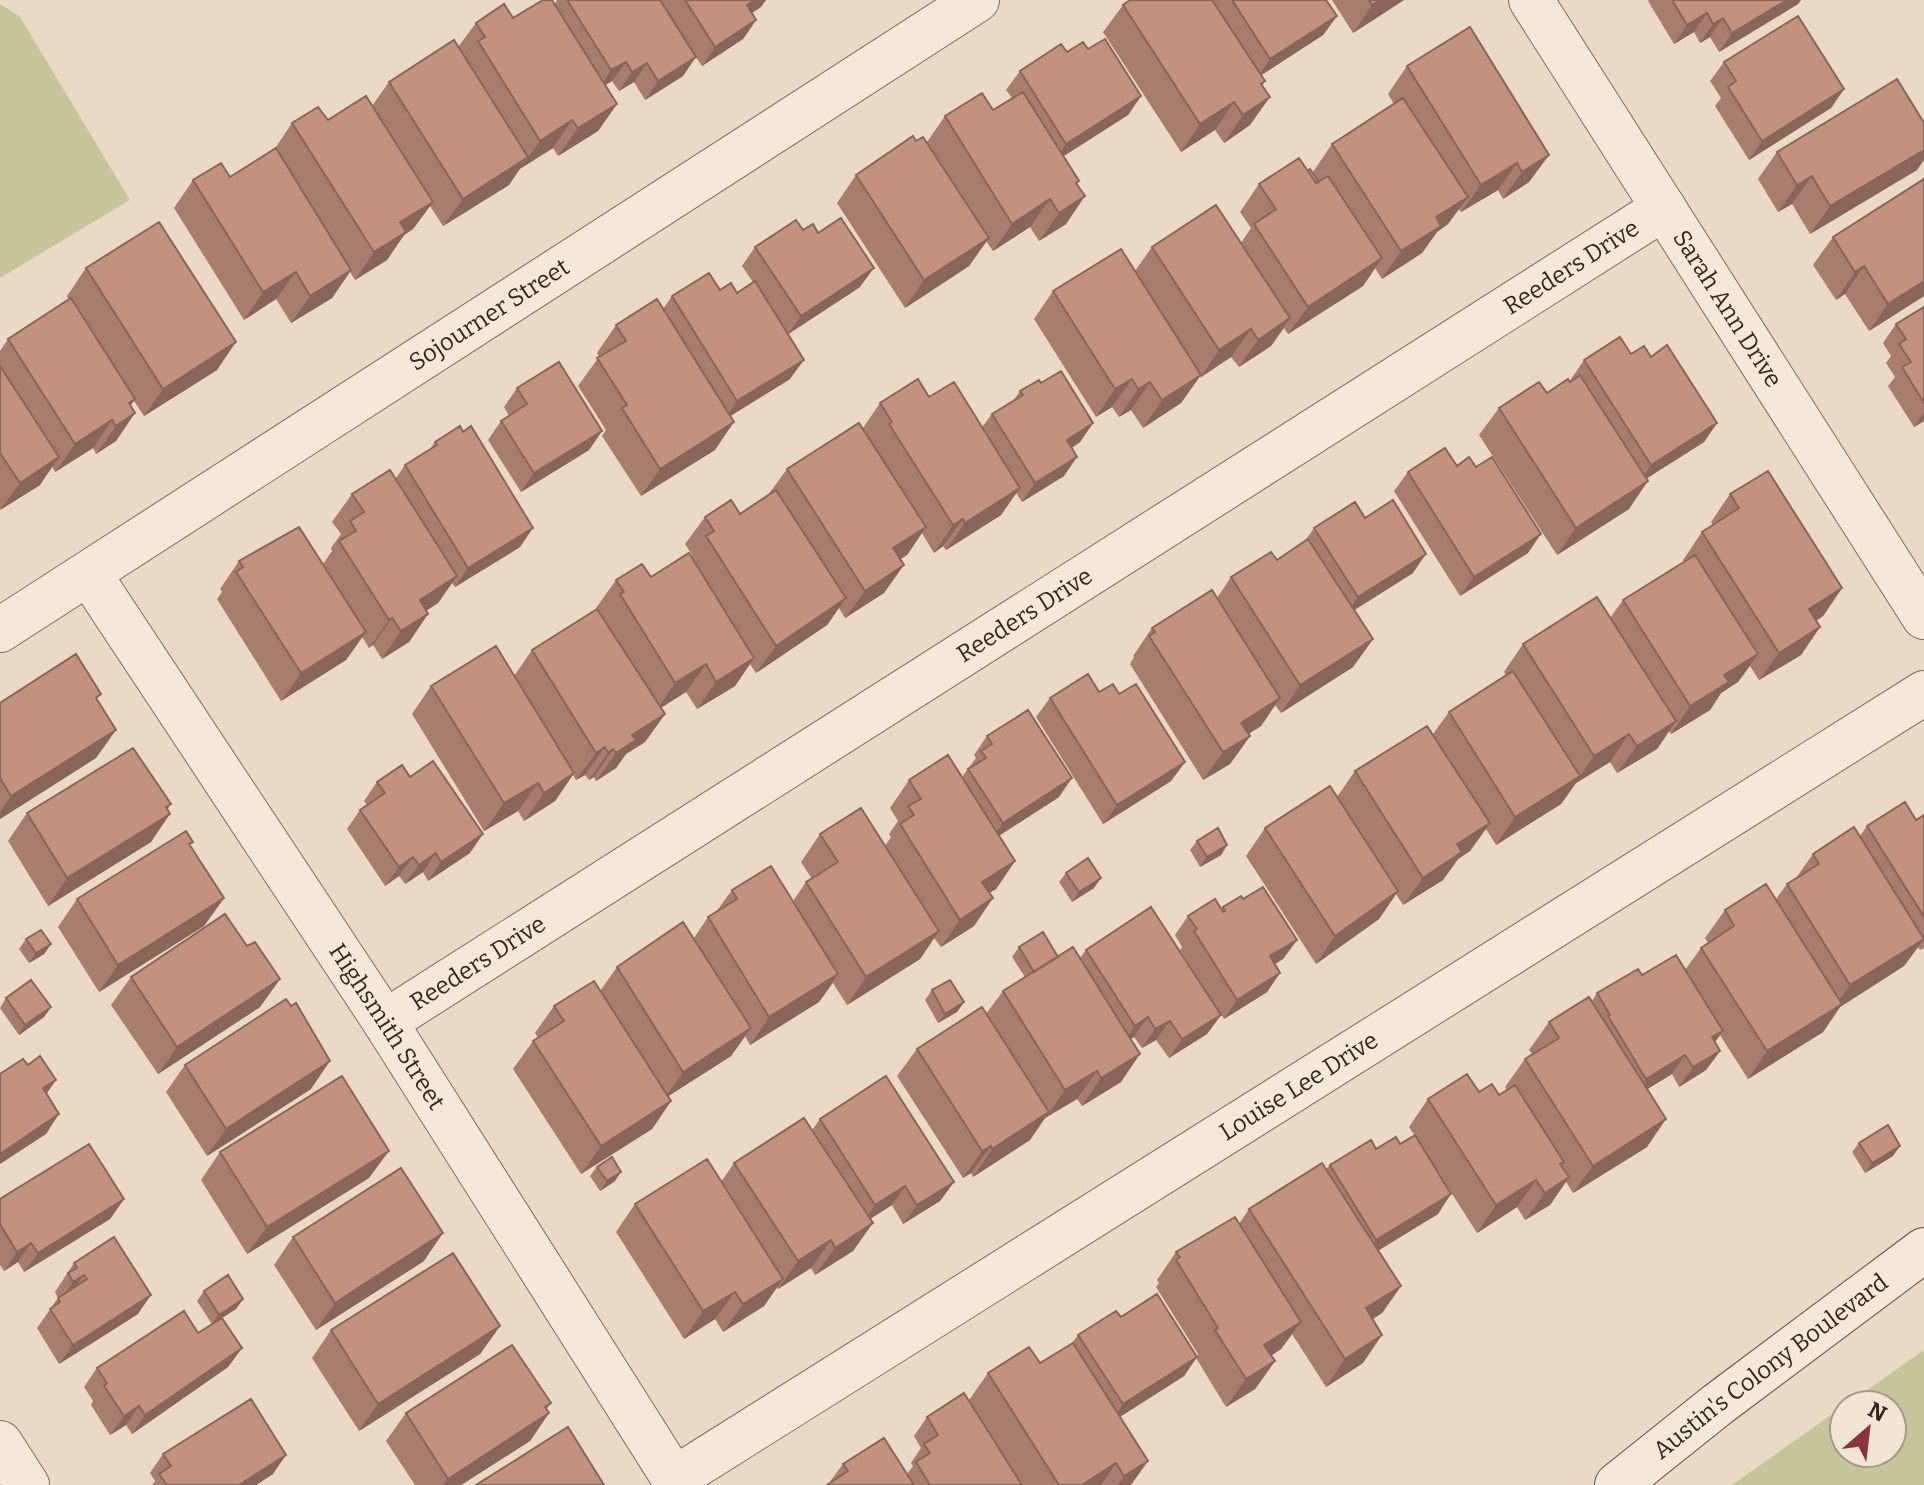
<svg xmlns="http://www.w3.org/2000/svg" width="1924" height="1485" viewBox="0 0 1924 1485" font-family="Bitter,serif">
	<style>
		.green { fill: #c6c59a }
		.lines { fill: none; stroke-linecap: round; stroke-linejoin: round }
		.street-casing { stroke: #826b5d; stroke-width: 46 }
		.secondary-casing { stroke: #644d40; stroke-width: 46 }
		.street { stroke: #f5e8d8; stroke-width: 44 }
		.secondary { stroke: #f5e8d8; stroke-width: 44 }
		.wall { fill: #a97d6d }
		.shaded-wall { fill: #896659 }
		.building { fill: #c4917f; stroke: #896659; stroke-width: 2 }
		.labels { text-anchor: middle; stroke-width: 7; stroke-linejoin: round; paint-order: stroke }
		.street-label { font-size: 24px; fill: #34261f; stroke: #f2e5d4 }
	</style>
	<rect width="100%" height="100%" fill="#e9d9c5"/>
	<!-- green -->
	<path class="green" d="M0,4L20,17L130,200L0,278Z
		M1924,1350V1485H1732L1844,1406V1453H1892V1405H1846Z"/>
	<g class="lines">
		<!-- street casing -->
		<g class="street-casing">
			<g id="street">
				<path id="s1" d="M1531,0L1924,617"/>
				<path id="s2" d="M89,574L385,1022L678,1485"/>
				<path id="s3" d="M0,630L977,0"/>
				<path id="s4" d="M385,1022L1664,208"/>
				<path d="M0,1443L27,1485"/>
				<path id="s5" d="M674,1479L1924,693"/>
			</g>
		</g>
		<!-- secondary casing -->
		<g class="secondary-casing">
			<g id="secondary">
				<path id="s6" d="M1617,1485L1717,1405L1924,1250"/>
			</g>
		</g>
		<!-- street -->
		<use href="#street" class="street"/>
		<!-- secondary -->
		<use href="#secondary" class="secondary"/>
	</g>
	<!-- wall -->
	<path class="wall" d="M557,0H766L761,7L752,13L756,20L743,39L702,66L695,56L683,76L645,100L634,82L619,91L612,81L605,85L617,104L598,131L558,156L553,148L520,168L509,185L443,226L430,206L413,229L404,235L387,260L355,280L350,272L332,298L291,323L276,299L244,320L174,208L193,180L230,177L274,150L292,123L328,120L372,106L389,82L458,47L476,23L513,18L555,4Z
		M1130,0H1326L1337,16L1323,35L1261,75L1265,81L1262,86L1250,125L1224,143L1215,130L1181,152L1103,32L1123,5Z
		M1332,0H1404L1353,33Z
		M1649,0H1801L1798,4L1719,52L1710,37L1700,43L1694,32L1674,44L1648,1Z
		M1088,49L1141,96L1128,115L1063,156L1077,184L1066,224L1039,241L1030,227L993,251L986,241L969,266L905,308L837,203L856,175L916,141L927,142L945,116L993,110L1012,98L1006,90L1020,71L1067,52Z
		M1724,62L1844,89L1831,108L1749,160L1715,106L1721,98L1710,81Z
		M1407,66L1549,155L1529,182L1503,199L1498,190L1461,212L1459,209L1448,224L1437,232L1422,253L1382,279L1375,268L1363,286L1288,334L1284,328L1271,346L1239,367L1231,357L1199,377L1181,403L1143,428L1131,410L1119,417L1112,407L1096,417L1034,319L1053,291L1135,271L1152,247L1241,243L1251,228L1240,212L1259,184L1308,171L1319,182L1313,172L1332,144L1394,104L1388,94Z
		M1777,152L1917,170L1810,234L1792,204L1778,212L1758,179Z
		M803,230L818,233L860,287L788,334L790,379L730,416L715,450L641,496L602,436L606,430L578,386L599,357L597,353L616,325L663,309L672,296L720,290L737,293L753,282L742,266L755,247Z
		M1833,237L1924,296L1869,331L1845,294L1836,300L1813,265Z
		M86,268L217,370L144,416L134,401L130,406L116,441L96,454L93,448L55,472L52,466L40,485L0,510V351L8,339L69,300L67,296Z
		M1924,307V421L1914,427L1888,386L1895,377L1886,363L1891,356L1883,343L1896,324Z
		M1631,354L1651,357L1717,423L1704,442L1647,478L1629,509L1557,555L1479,435L1499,408L1547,393L1570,382L1572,381L1571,379L1584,360Z
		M1041,383L1093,423L1080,442L1072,448L1064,476L1022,502L1016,493L1001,515L946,550L943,546L934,553L922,533L907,555L900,559L884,593L845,618L839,608L827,625L756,673L750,664L735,686L697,709L686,692L660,708L665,714L645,742L626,754L616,768L596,781L594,777L589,780L585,775L576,780L573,775L555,801L524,821L518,811L484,831L412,714L431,686L514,676L532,650L597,609L596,608L616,580L651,577L691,557L692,555L685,544L705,517L740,514L768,495L787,469L863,428L880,403L929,397L982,427L992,414L1014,400L1020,391Z
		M517,388L602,431L589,450L521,492L488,440L501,421L509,416L504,407Z
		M435,442L520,547L455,587L452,583L438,603L426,611L428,614L409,642L382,659L373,645L369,648L362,637L346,660L281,701L217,599L222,592L220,589L239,561L323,564L332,551L331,548L341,534L332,522L352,494L396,478L405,465L430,449Z
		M1457,466L1528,553L1460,596L1394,491L1408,472Z
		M1730,494L1842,588L1823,616L1816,621L1820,627L1801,655L1759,680L1750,666L1738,682L1721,693L1710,710L1671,734L1669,731L1657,749L1617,773L1610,762L1576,783L1561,804L1496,845L1486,829L1470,851L1458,859L1443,880L1403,905L1396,894L1379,919L1316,964L1246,856L1265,828L1337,797L1355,771L1433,734L1449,712L1506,675L1504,672L1523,644L1610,618L1623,600L1684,562L1683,560L1702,532L1713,525L1711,522Z
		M1365,518L1413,573L1354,610L1373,639L1353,667L1281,713L1275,705L1261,726L1248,734L1250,736L1230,764L1203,780L1130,664L1134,657L1133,656L1152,628L1217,598L1231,577L1277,560L1305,541L1314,528Z
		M1099,692L1119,694L1185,762L1171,781L1103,824L1036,717L1050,698Z
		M97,700L96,758L0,819V703Z
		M987,736L1059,797L999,836L1015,861L996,889L989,893L974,926L941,947L934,938L920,959L847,1005L833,983L819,1002L750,1045L745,1036L731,1056L668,1096L671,1101L652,1129L581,1174L513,1069L533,1041L538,1038L535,1033L554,1006L600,991L617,967L694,938L708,917L716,912L732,890L793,901L806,882L812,879L801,862L820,834L885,846L891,837L889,834L898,821L890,808L909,780L962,777L976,758L974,755Z
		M410,777L470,853L428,881L423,872L405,884L399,876L385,886L347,829L360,810L367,805L364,801L377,782Z
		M168,809L151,842L48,906L8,841L27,813Z
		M1924,815V948L1920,950L1918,947L1904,966L1840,1007L1823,1032L1748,1079L1720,1035L1715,1042L1720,1051L1706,1070L1679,1087L1672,1074L1647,1089V1147L1573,1193L1566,1182L1550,1205L1525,1220L1517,1207L1477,1233L1424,1150L1438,1214L1378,1250L1401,1286L1382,1313L1373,1319L1363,1363L1326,1387L1292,1334L1281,1349L1271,1356L1275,1361L1255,1389L1226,1407L1196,1358L1184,1376L1120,1417L1131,1485H827L829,1483L843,1464L907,1474L913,1466L911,1463L921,1448L914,1436L927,1417L969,1400L988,1373L1040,1363L1072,1343L1078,1335L1121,1317L1197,1356L1198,1354L1156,1287L1159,1283L1157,1280L1176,1252L1239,1224L1249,1209L1326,1169L1330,1165L1376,1149L1400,1144L1415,1136L1409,1127L1428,1099L1479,1092L1499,1095L1507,1090L1505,1087L1525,1059L1532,1054L1529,1050L1549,1022L1592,1001L1597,993L1642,975L1685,970L1701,948L1708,943L1705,938L1725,910L1776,899L1787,884L1796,878L1813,854L1860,836L1867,826L1916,820Z
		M1197,841L1227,845L1221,855L1200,867L1190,850Z
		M190,846L224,898L204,926L99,992L58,927L77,899Z
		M1066,873L1094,888L1072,902L1059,882Z
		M1243,899L1297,940L1283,959L1275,964L1280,973L1267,992L1224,1019L1180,950L1182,947L1175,935L1188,916L1222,910L1223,907Z
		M26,939L51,944L44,954L29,963L19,949Z
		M247,946L280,979L260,1007L158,1074L111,1005L131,977Z
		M1019,947L1058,957L1080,958L1086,950L1221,1015L1207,1034L1169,1058L1156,1040L1142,1048L1134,1037L1131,1039L1121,1082L1082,1106L1077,1099L1045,1118L1030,1140L973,1177L971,1173L963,1178L897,1076L917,1049L986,1014L1003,991L1025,977L1012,957Z
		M932,990L964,1002L957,1012L938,1023L925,1000Z
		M6,998L51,1007L44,1017L19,1035L0,1008Z
		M291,1006L311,1089L207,1156L166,1092L185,1065Z
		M820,1119L954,1182L940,1201L903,1224L892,1205L870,1219L853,1251L815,1275L811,1268L778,1289L777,1287L764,1306L723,1332L715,1319L684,1339L616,1232L635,1204L721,1182L734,1163L812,1130Z
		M1859,1143L1893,1156L1865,1173L1852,1152Z
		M220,1152L369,1178L247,1254L201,1180Z
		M597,1167L615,1181L600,1191L590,1176Z
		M0,1199H124L110,1219L24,1272L18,1262L4,1271L0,1265Z
		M293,1237L424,1261L316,1330L274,1265Z
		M74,1263L138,1314L59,1364L37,1328L58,1298L55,1292Z
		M204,1291L243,1299L236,1309L222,1318L242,1348L228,1367L132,1434L126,1425L110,1435L91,1405L93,1401L84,1387L97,1368L198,1333L212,1324L197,1301Z
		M500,1326L480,1354L359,1431L312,1358L331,1330Z
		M406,1413H549L530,1441L461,1485H415L386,1441Z
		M163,1454L273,1474L256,1485H152L155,1481L150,1473Z"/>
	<!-- shaded-wall -->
	<path class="shaded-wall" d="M755,0H766L761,7L734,24L747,5Z
		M1380,0H1404L1353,33L1372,5Z
		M1787,0H1801L1798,4L1719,52L1732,33Z
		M1707,13L1694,32L1674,44L1687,25Z
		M1337,16L1323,35L1257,78L1270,59Z
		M1723,18L1710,37L1700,43L1713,24Z
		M756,20L743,39L702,66L715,47Z
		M696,57L683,76L645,100L658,81Z
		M626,62L612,81L598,90L611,70Z
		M647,63L634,82L619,91L632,72Z
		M1844,89L1831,108L1749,160L1762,141Z
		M1141,96L1128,115L1053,163L1066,144Z
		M1270,97L1250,125L1224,143L1243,115Z
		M1234,102L1215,130L1181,152L1200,124Z
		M617,104L598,131L558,156L578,128Z
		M572,120L553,148L520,169L540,141Z
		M1924,150V160L1917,170L1810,234L1830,206Z
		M1549,155L1529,182L1503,199L1522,172Z
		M528,157L509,185L443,226L463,199Z
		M1517,163L1498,190L1461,212L1481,185Z
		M1812,176L1792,204L1778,212L1797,185Z
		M1085,196L1066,224L1039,241L1059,213Z
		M1468,197L1448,224L1437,232L1422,253L1382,279L1401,251L1436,217Z
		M1050,199L1030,227L993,251L1012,224Z
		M433,202L413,229L404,235L387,260L355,280L374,252L400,222Z
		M989,238L969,266L905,308L924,280Z
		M1382,258L1363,286L1288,334L1308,307Z
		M1864,266L1845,294L1836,300L1855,272Z
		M874,268L860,287L787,335L801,316Z
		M351,270L332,298L291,323L310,296Z
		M296,272L276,299L244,320L263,292Z
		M1924,281V296L1869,331L1888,304Z
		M1290,318L1271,346L1239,367L1258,340Z
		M1251,329L1231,357L1200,378L1219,350Z
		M236,342L217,370L144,416L163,389Z
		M804,360L790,379L724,420L737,401Z
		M1201,375L1181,403L1143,428L1162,400Z
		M1132,379L1112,407L1096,417L1115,389Z
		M1150,382L1131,410L1119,417L1138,389Z
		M135,399L117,425L135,413L116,441L96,454L116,426L129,403Z
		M1924,412V421L1914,427Z
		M112,420L93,448L55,472L75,444Z
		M734,422L715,450L641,496L660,469Z
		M1093,423L1080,442L1053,459L1067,440Z
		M1717,423L1704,442L1638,484L1651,465Z
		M602,431L589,450L521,492L534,473Z
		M59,457L40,485L0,510L20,483Z
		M1077,457L1064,476L1022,502L1035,483Z
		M1648,481L1629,509L1557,555L1576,528Z
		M1020,488L1001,515L946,550L965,523Z
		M963,519L943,546L934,553L953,525Z
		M926,527L907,555L874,576L893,548Z
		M533,528L520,547L455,587L468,568Z
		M1541,534L1528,553L1460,596L1474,577Z
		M1426,554L1413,573L1345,616L1358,597Z
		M904,565L884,593L845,618L865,591Z
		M457,576L438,603L400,627L420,600Z
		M1842,588L1823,616L1789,637L1809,609Z
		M846,598L827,625L756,673L776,646Z
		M428,614L409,642L382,659L401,631Z
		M392,618L373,645L369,648L389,620Z
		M1820,627L1801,655L1759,680L1779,653Z
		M366,632L346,660L281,701L301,673Z
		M1373,639L1353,667L1281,713L1300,685Z
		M1758,654L1738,682L1721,693L1710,710L1671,734L1690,706L1724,675Z
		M754,658L735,686L697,709L716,682Z
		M706,664L686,692L656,711L675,683Z
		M1280,698L1261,726L1222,751L1241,723Z
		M665,714L645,742L626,754L616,768L596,781L616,753L632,735Z
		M1676,721L1657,749L1617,773L1637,746Z
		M116,730L96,758L0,819V812L11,796Z
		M1629,734L1610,762L1576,783L1561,804L1496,845L1515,817L1580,776L1594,756Z
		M1250,736L1230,764L1203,780L1223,752Z
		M605,747L585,775L576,780L596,753Z
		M613,749L594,777L589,780L608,753Z
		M1185,762L1171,781L1103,824L1117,805Z
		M574,773L555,801L524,821L544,793Z
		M1072,778L1059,797L989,842L1003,823Z
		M538,783L518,811L484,831L504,803Z
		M171,804L159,821L170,814L151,842L48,906L67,878Z
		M1490,823L1470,851L1458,859L1443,880L1403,905L1423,878L1457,844Z
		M483,834L470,853L428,881L441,862Z
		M1227,845L1221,855L1200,867L1207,857Z
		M436,853L423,872L405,884L419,865Z
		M413,857L399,876L385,886L399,867Z
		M1015,861L996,889L963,909L982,882Z
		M1101,878L1094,888L1072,902L1079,892Z
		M1398,891L1379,919L1316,964L1335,936Z
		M224,898L204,926L99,992L118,965Z
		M993,898L974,926L941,947L960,920Z
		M939,931L920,959L847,1005L866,977Z
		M1924,939L1904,966L1840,1007L1823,1032L1748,1079L1767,1051L1832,1010L1850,985Z
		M1297,940L1283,959L1257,975L1270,956Z
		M51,944L44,954L29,963L36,953Z
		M1280,973L1267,992L1224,1019L1237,1000Z
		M838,974L819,1002L750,1045L769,1017Z
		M280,979L260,1007L158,1074L177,1047Z
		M964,1002L957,1012L938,1023L945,1014Z
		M51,1007L44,1017L19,1035L25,1025Z
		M1221,1015L1207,1034L1169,1058L1182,1039Z
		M1148,1017L1134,1037L1121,1045L1135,1026Z
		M1170,1021L1156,1040L1142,1048L1155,1029Z
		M751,1028L731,1056L664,1099L683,1072Z
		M1723,1031L1709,1050L1712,1037Z
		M1720,1051L1706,1070L1679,1087L1693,1067Z
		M1140,1054L1121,1082L1082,1106L1101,1078Z
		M1685,1055L1672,1074L1633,1098L1646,1079Z
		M330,1061L311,1089L207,1156L226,1129Z
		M1097,1071L1077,1099L1045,1118L1065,1090Z
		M56,1080L43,1099V1088Z
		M671,1101L652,1129L581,1174L601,1146Z
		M1049,1112L1030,1140L973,1177L992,1149Z
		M59,1114L46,1134L0,1164V1154Z
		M1666,1119L1647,1147L1573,1193L1593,1166Z
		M991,1146L971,1173L963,1178L982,1151Z
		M1900,1146L1893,1156L1865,1173L1872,1163Z
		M389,1151L369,1178L247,1254L267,1227Z
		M621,1172L615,1181L600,1191L607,1181Z
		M1569,1177L1550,1205L1525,1220L1545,1193Z
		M1536,1180L1517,1207L1477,1233L1496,1205Z
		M954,1182L940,1201L903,1224L917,1205Z
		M905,1186L892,1205L862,1224L875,1205Z
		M1451,1194L1438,1214L1363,1260L1376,1240Z
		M124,1199L110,1219L24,1272L38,1253Z
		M873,1223L853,1251L815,1275L835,1248Z
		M443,1233L424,1261L316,1330L335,1303Z
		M831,1240L811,1268L778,1289L798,1261Z
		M31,1243L18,1262L4,1271L17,1252Z
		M84,1275L70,1294L60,1301L73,1282Z
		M783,1279L764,1306L723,1332L743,1304Z
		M1401,1286L1382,1313L1346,1336L1366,1308Z
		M735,1292L715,1319L684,1339L703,1311Z
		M151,1295L138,1314L59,1364L73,1345Z
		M243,1299L236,1309L212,1324L219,1315Z
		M1301,1322L1281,1349L1245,1373L1264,1345Z
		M500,1326L480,1354L359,1431L378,1404Z
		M1382,1335L1363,1363L1326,1387L1345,1359Z
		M242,1348L228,1367L132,1434L145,1415Z
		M1197,1357L1184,1376L1110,1423L1123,1404Z
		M1275,1361L1255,1389L1226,1407L1246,1379Z
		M551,1403L539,1419L549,1413L530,1441L461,1485H443L448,1479Z
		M139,1406L126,1425L110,1435L124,1416Z
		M286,1455L273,1474L256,1485H239Z
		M1148,1461L1131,1485H1118L1124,1476Z
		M1116,1463L1101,1485H1082Z"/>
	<!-- building -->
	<path class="building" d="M543,0H552L617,104L578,128L572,120L540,141L478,41L485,37L476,23L504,4L513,18Z
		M567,0H660L696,57L658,81L647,63L632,72L626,62L611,70Z
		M685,0H755L747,5L756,20L715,47Z
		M1130,0H1212L1265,81L1261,84L1270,97L1243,115L1234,102L1200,124L1123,5Z
		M1232,0H1326L1337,16L1270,59Z
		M1369,0H1380L1372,5Z
		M1672,0H1787L1732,33L1723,18L1713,24L1707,13L1687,25Z
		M1798,16L1844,89L1762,141L1728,87L1736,81L1724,62Z
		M1470,27L1549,155L1522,172L1517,163L1481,185L1407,66Z
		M1105,39L1141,96L1066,144L1020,71L1061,44L1067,52L1083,42L1088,49Z
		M454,40L528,157L463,199L389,82Z
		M1897,79L1924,123V150L1830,206L1812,176L1797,185L1777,152Z
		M1023,92L1079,181L1076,183L1085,196L1059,213L1050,199L1012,224L945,116L982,93L993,110Z
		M366,96L433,202L400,222L406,232L374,252L292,123L318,107L328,120Z
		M1403,98L1468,197L1436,217L1441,226L1401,251L1332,144Z
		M913,136L916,141L923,137L989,238L924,280L856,175Z
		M276,148L351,270L310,296L296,272L263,292L193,180L221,163L230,177Z
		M1299,158L1316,183L1328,176L1382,258L1308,307L1254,224L1276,209L1259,184Z
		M1310,169L1319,182L1316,183L1308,171Z
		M1924,179V281L1888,304L1864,266L1855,272L1833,237Z
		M1216,205L1290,318L1258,340L1251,329L1219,350L1152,247Z
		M841,218L874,268L801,316L755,247L796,220L803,230L813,224L818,233Z
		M159,222L236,342L163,389L86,268Z
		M1121,249L1201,375L1162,400L1150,382L1138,389L1132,379L1115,389L1053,291Z
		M709,273L720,290L731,283L737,293L755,281L804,360L737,401L672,296Z
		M71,298L135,399L129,403L135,413L116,426L112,420L75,444L8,339Z
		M657,299L734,422L660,469L622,408L627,405L597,358L626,341L616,325Z
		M1924,307V403L1902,367L1911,362L1899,344L1906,339L1896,324Z
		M1620,337L1631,354L1644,346L1651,357L1667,345L1717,423L1651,465L1584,360Z
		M559,362L602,431L534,473L501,421L527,404L517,388Z
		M0,366L59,457L20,483L0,453Z
		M1061,371L1093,423L1067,440L1077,457L1035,483L992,414L1023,395L1020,391L1039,380L1041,383Z
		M1580,375L1648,481L1576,528L1499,408L1539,382L1547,393L1568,379L1570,382Z
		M918,379L929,397L954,382L1020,488L965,523L963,519L953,525L889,424L892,422L880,403Z
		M859,423L926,527L893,548L904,565L865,591L787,469Z
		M460,426L463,432L471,426L533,528L468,568L405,465L437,445L435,442Z
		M1445,448L1457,466L1469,457L1476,467L1492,457L1541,534L1474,577L1408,472Z
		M390,470L457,576L420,600L428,614L401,631L392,618L389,620L339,541L356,531L350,521L364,512L352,494Z
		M1768,471L1842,588L1809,609L1820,627L1779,653L1702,532L1739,508L1730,494Z
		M776,490L846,598L776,646L706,536L714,531L705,517L731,500L740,514Z
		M1393,500L1426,554L1358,597L1314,528L1355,502L1365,518Z
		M299,527L366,632L301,673L236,572L243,567L239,561Z
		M1308,539L1373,639L1300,685L1231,577L1271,552L1277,560Z
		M689,553L754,658L716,682L706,664L675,683L620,594L624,592L616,580L642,564L651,577Z
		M1695,555L1758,654L1724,675L1729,682L1690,706L1623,600Z
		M1212,590L1280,698L1241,723L1250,736L1223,752L1149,636L1155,632L1152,628Z
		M1597,597L1676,721L1637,746L1629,734L1594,756L1523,644Z
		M597,609L665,714L632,735L636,740L616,753L613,749L608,753L605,747L596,753L532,650Z
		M496,646L574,773L544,793L538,783L504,803L431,686Z
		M76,654L101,694L96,698L116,730L11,796L0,778V703Z
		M1513,671L1580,776L1515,817L1449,712Z
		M1088,674L1099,692L1113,684L1119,694L1136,684L1185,762L1117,805L1050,698Z
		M1028,710L1072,778L1003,823L968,769L986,758L981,751L992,744L987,736Z
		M1427,726L1490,823L1457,844L1462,852L1423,878L1355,771Z
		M133,748L171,804L166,807L170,814L67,878L27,813Z
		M948,755L1015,861L982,882L993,898L960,920L900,824L914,815L908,806L921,799L909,780Z
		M433,761L483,834L441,862L436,853L419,865L413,857L399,867L360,810L385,793L377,782L402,765L410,777Z
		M1330,786L1398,891L1335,936L1265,828Z
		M1905,802L1916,820L1924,815V917L1867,826Z
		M861,808L939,931L866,977L806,882L838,862L820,834Z
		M1854,827L1924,939L1850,985L1787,884L1819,864L1813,854Z
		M1218,828L1227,845L1207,857L1197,841Z
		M186,831L193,842L189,844L224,898L118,965L77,899Z
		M1088,858L1101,878L1079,892L1066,873Z
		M771,866L838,974L769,1017L708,917L737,899L732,890Z
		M1766,884L1842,1004L1767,1051L1701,948L1734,926L1725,910Z
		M1263,887L1297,940L1270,956L1280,973L1237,1000L1194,931L1197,929L1188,916L1215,899L1223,912L1225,911L1223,907L1241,896L1243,899Z
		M1151,907L1221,1015L1182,1039L1170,1021L1155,1029L1148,1017L1135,1026L1086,950Z
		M225,914L247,946L255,942L280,979L177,1047L131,977Z
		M683,922L751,1028L683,1072L617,967Z
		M41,930L51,944L36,953L26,939Z
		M1043,932L1058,957L1034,972L1019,947Z
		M1073,947L1140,1054L1101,1078L1097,1071L1065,1090L1003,991Z
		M1676,955L1723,1031L1712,1037L1720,1051L1693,1067L1685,1055L1646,1079L1608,1016L1610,1015L1597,993L1638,969L1642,975Z
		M31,980L51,1007L25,1025L6,998Z
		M950,980L964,1002L945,1014L932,990Z
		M594,981L671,1101L601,1146L533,1041L564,1021L554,1006Z
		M1589,997L1666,1119L1593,1166L1525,1059L1559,1038L1549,1022Z
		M286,999L291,1006L296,1003L330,1061L226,1129L185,1065Z
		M982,1007L1049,1112L992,1149L991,1146L982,1151L917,1049Z
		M40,1056L56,1080L43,1088L59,1114L0,1154V1074L23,1059L28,1065Z
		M1467,1074L1479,1092L1492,1084L1499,1095L1515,1085L1564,1162L1560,1164L1569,1177L1545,1193L1536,1180L1496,1205L1428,1099Z
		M342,1076L389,1151L267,1227L220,1152Z
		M886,1076L954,1182L917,1205L905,1186L875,1205L820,1119Z
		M804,1118L873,1223L835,1248L831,1240L798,1261L734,1163Z
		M1888,1125L1900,1146L1872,1163L1859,1143Z
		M1415,1135L1451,1194L1376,1240L1330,1165L1371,1140L1376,1149L1396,1137L1400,1144Z
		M89,1144L124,1199L38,1253L31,1243L17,1252L0,1224V1199Z
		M612,1157L621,1172L607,1181L597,1167Z
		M707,1159L783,1279L743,1304L735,1292L703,1311L635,1204Z
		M1322,1163L1401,1286L1366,1308L1382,1335L1345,1359L1249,1209Z
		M401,1168L443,1233L335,1303L293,1237Z
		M1235,1217L1301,1322L1264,1345L1275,1361L1246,1379L1215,1330L1218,1328L1176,1260L1180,1257L1176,1252Z
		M114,1237L151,1295L73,1345L50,1309L60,1302L58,1298L87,1279L84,1275L73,1282L68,1273L77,1268L74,1263Z
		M453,1253L500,1326L378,1404L331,1330Z
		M228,1275L243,1299L219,1315L204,1291Z
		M1157,1294L1197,1357L1123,1404L1078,1335L1116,1311L1121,1317Z
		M184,1311L198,1333L222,1318L242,1348L145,1415L139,1406L124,1416L104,1386L107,1383L97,1368Z
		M1073,1343L1148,1461L1124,1476L1116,1463L1082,1485H1059L988,1373L1029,1347L1040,1363Z
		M512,1345L551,1403L545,1407L549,1413L448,1479L406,1413Z
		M964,1393L1022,1485H930L916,1462L930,1453L924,1444L938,1435L927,1417Z
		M251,1399L286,1455L239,1485H167L159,1474L171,1466L163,1454Z
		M568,1427L604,1485H476Z
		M884,1438L914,1485H827L848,1471L843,1464Z"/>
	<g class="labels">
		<!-- street labels -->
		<g class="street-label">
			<text dy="8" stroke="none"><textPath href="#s4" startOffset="1406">Reeders Drive</textPath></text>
			<text dy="8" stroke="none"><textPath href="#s1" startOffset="366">Sarah Ann Drive</textPath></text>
			<text dy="8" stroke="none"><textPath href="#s3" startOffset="582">Sojourner Street</textPath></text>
			<text dy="8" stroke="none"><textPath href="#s4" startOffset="758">Reeders Drive</textPath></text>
			<text dy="8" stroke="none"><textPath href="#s4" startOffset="110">Reeders Drive</textPath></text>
			<text dy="8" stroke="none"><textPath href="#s2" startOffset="542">Highsmith Street</textPath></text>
			<text dy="8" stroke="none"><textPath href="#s5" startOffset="738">Louise Lee Drive</textPath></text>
			<text dy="8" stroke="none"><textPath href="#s6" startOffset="194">Austin's Colony Boulevard</textPath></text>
		</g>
	</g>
	<!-- north arrow -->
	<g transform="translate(1868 1429) rotate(28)"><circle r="38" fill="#f2e5d4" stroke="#a6998c" stroke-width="2"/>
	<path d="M0-6L14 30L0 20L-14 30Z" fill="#8b3341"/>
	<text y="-12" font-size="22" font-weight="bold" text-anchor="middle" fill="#34261f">N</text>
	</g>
</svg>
